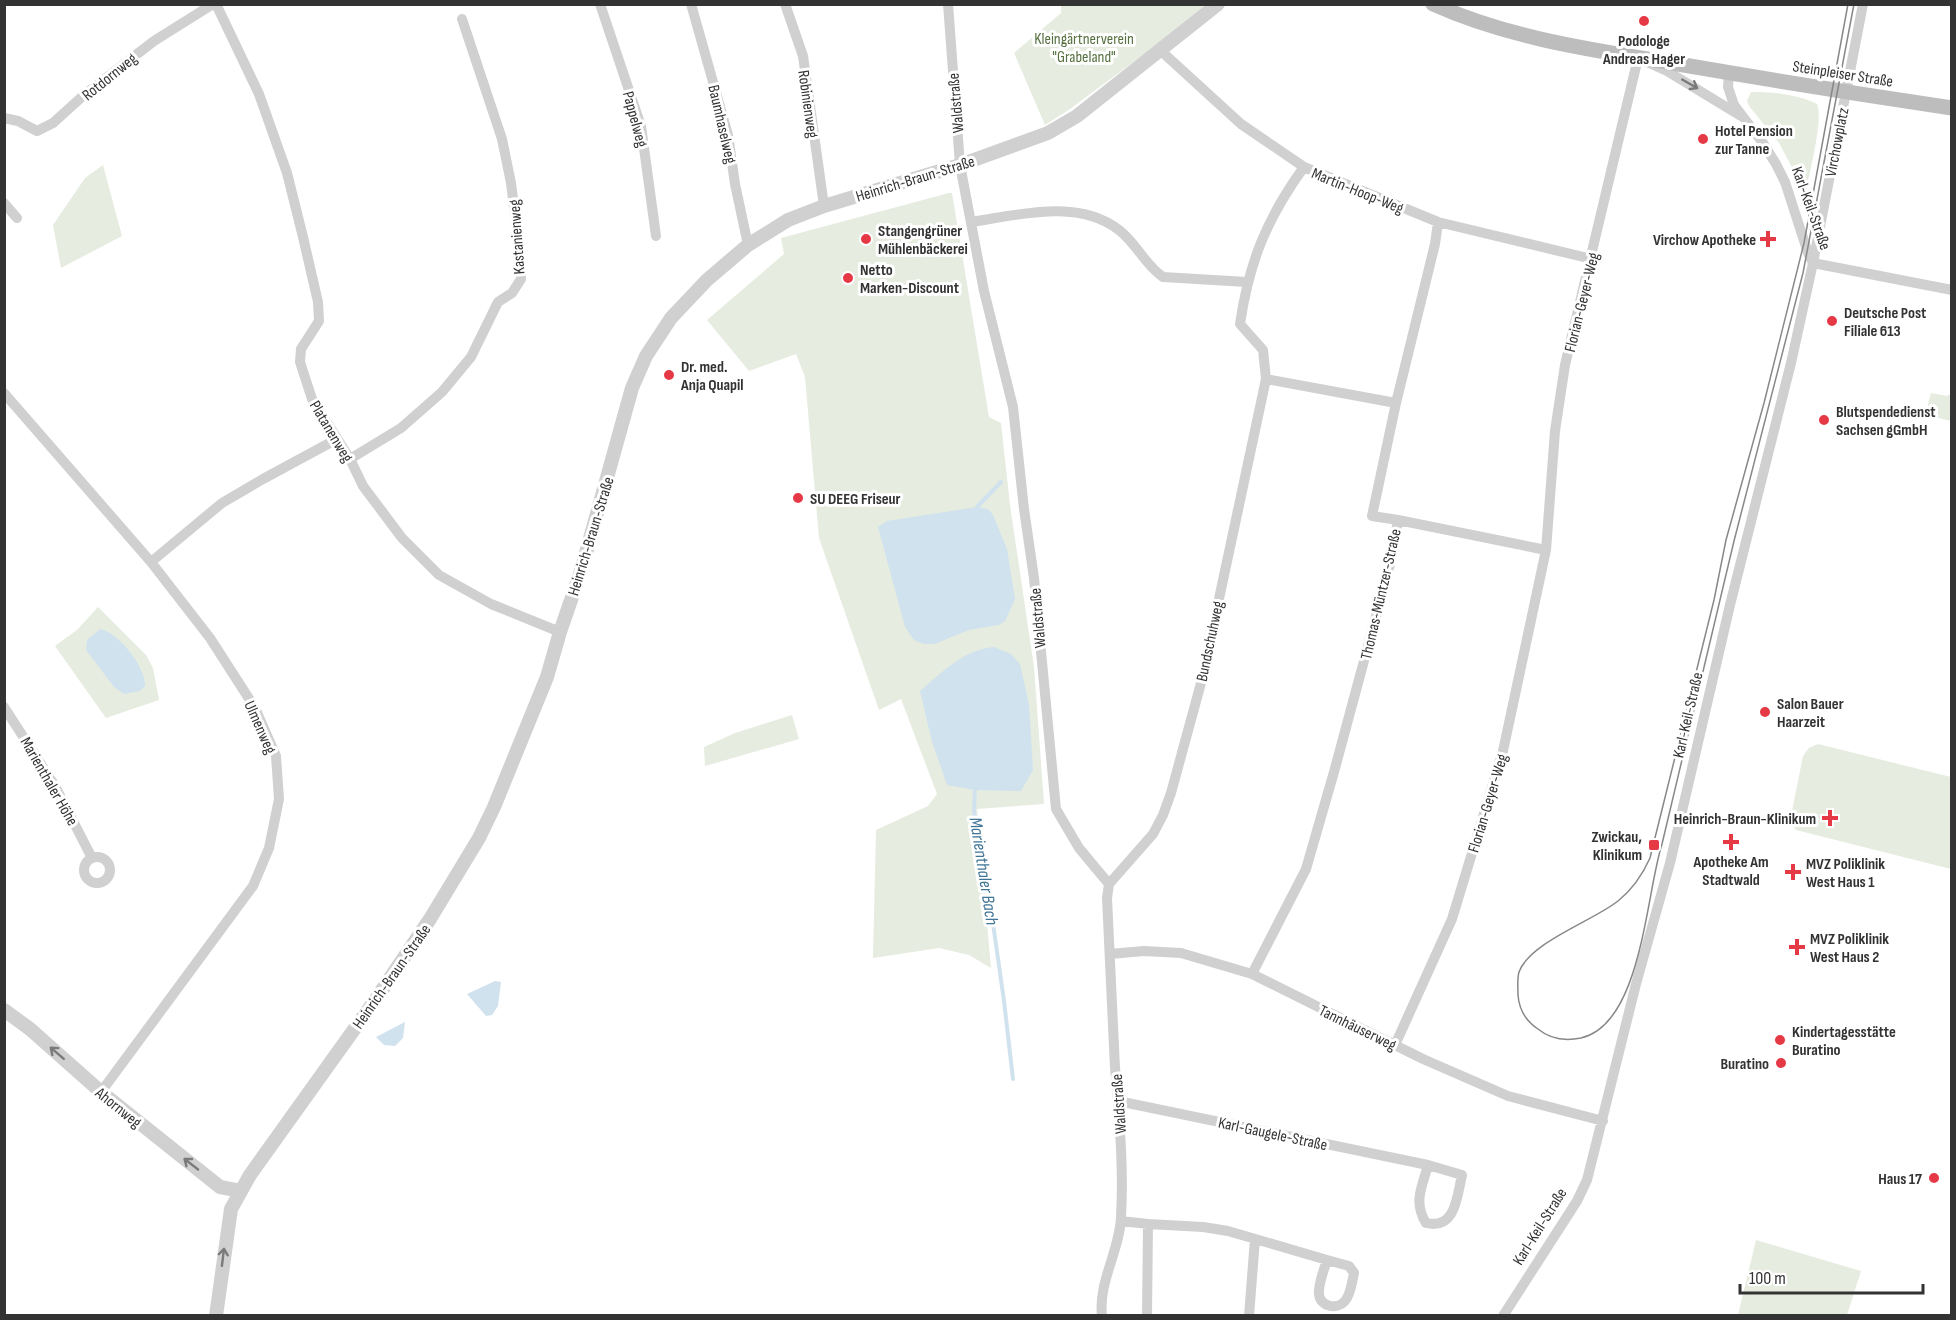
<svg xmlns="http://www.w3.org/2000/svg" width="1956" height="1320" viewBox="0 0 1956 1320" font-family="'Sofia Sans Condensed',sans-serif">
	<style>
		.green { fill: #e6ecdf }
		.water { fill: #cfe2ee }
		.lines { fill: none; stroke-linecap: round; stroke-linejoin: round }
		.stream { stroke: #cfe2ee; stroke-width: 4 }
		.minor { stroke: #d0d0d0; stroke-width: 10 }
		.tertiary { stroke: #d0d0d0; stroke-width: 14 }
		.secondary { stroke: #bdbdbd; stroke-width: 15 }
		.tram { stroke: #888; stroke-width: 1.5 }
		.oneway { stroke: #7a7a7a }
		.poi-dot { fill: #e63946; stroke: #fff; stroke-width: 2 }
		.labels { text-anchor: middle; stroke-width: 6; stroke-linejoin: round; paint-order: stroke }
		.park-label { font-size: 16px; fill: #56703f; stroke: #fff }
		.poi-label { font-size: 16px; font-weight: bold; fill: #333; stroke: #fff; text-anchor: start }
		.street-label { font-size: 16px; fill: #333; stroke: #fff }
		.water-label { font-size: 18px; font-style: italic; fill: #3f7597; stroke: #fff }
	</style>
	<rect width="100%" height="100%" fill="#fff"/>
	<!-- green -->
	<path class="green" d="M1061,5H1205L1155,46L1070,109L1045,125L1014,53L1061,13Z
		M1751,92C1771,92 1799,94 1817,104C1824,120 1808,177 1805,197L1795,173L1779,143L1749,106L1747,101Z
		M103,165L122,236L61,268L53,225L85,178Z
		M949,193H952L989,417L1001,423L1010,505L1034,667L1044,804L977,809L991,968L969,955L939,948L873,958L876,830L928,806L937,794L901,699L879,710L819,538L805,377L796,354L749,371L707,320L784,254L781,238Z
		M1931,393L1947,396L1951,394V421L1925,415Z
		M98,607L146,655L153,668L159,700L106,718L55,646L77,630Z
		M792,715L799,739L705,766L704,747L735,733Z
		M1818,744L1951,777V869L1796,830L1790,821L1803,756L1809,748Z
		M1756,1240L1861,1271L1847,1315H1738Z"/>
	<!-- water -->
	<path class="water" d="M977,507L988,509L993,515L1007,549L1015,599L1005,621L999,625L969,630L934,644H924L914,640L905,627L878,527L887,521Z
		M100,629C118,632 146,667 145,686L140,691L124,694L114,687L86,650L87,640Z
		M994,647L1011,654L1020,664L1029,704L1033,770L1021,791L975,790L947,785L932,742L920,691C944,671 963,650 994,647Z
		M495,981L501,982L498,1006L492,1015L486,1016L467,994Z
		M405,1022L403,1038L395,1046L384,1045L376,1037Z"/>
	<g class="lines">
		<!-- stream -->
		<path class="stream" d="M976,512L977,507L1001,482
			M975,786L974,812L984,860L1004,1001L1013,1079"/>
		<!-- minor -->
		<path class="minor" d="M216,4L259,94L287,173L303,237L318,302L319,321L301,349L300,362L312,399L350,459L363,486L402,538L439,575L491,604L560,632
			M600,4L641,126L656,236
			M691,4L728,135L735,184L748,245
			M785,4L803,56L824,206
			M948,4L960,165L984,291L1013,407L1024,509L1034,578L1056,809L1079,848L1109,884L1107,898C1110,955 1112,1011 1115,1067C1119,1117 1124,1167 1121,1217C1120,1250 1098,1282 1102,1316
			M1160,50L1241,124L1304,167L1438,222L1592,259
			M1729,73L1728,87L1734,105L1763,143L1776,164L1785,182L1808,253L1813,263
			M4,118L18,121L37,131L53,123L84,95L154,41L213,4
			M4,203L17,218
			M971,222C1018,215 1078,198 1119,230C1137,244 1145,265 1163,277L1247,282
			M1813,263L1952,290
			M1266,379L1396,403
			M4,393L151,562L210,638L255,708L276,756L279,799L269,848L253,886L101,1092
			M350,459L401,428L442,392L471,357L498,302L512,293L521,279V262L511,183L502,139L462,19
			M1398,520L1546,550
			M151,562L222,503L263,479L337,439
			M4,707L55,786L92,858
			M84 870a13 13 0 1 1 26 0a13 13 0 1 1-26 0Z
			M1109,884L1153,834L1163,815L1171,793L1201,683L1266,379L1263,350L1240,324C1249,262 1267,218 1304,167
			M1110,954L1144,951L1181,953L1252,974L1423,1059L1508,1096L1603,1121
			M1252,974L1306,869L1334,772L1392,557L1398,520L1372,516L1396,403L1435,244L1438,222
			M1395,1045L1452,919L1503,751L1546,550L1555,431L1565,365L1638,58L1667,71L1741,116
			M1118,1101L1428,1165L1462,1175C1457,1196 1456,1230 1426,1223C1413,1202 1422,1187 1428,1165
			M1121,1221L1148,1224L1147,1316
			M1148,1224L1203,1227L1228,1231L1327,1260C1324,1270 1318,1284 1319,1294C1320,1307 1337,1310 1345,1301C1351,1294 1352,1282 1354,1273L1349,1266L1327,1260
			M1249,1316L1255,1239
			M1503,1316L1577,1201L1587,1180L1636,984L1670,863L1730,605L1791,363L1813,263L1863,4"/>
		<!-- tertiary -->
		<path class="tertiary" d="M4,1010L30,1029L101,1092L220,1187L241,1191
			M216,1316L231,1209L250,1175L378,996L430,919L479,838L494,807L547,677L560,632L581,571L632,388L646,356L671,318L707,280L748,245L788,220L824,206L960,165L1048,133L1077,116L1218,4"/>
		<!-- secondary -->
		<path class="secondary" d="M1433,4C1508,38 1592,50 1672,63C1765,79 1858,94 1952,108"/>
		<!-- tram -->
		<path class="tram" d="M1848,4L1804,243L1764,403L1726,540L1714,600L1650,858C1642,876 1633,889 1618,901C1593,921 1530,942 1519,972C1517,979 1518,988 1518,995C1519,1009 1526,1021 1538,1029C1550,1039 1566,1041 1581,1038C1642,1024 1646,893 1662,844L1734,541L1803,273L1854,4"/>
	</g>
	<!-- one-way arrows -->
	<defs><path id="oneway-shaft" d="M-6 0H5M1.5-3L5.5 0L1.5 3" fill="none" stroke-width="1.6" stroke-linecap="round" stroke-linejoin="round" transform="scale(1.5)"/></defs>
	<g class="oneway">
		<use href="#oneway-shaft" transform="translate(1690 84) rotate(30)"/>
		<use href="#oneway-shaft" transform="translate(57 1053) rotate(-139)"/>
		<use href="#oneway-shaft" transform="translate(191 1164) rotate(-142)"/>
		<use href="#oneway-shaft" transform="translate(223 1257) rotate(-83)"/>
	</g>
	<!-- markers -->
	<g class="poi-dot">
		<circle cx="1644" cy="21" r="6"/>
		<circle cx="1703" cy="139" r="6"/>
		<circle cx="866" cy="239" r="6"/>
		<path d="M1765 230h6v6h6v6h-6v6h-6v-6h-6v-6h6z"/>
		<circle cx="848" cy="278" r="6"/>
		<circle cx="1832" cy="321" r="6"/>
		<circle cx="669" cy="375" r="6"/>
		<circle cx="1824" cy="420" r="6"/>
		<circle cx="798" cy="498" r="6"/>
		<circle cx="1765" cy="712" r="6"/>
		<path d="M1827 809h6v6h6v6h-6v6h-6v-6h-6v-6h6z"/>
		<path d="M1728 833h6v6h6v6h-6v6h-6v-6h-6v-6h6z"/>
		<rect x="1648" y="839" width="12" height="12" rx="3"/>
		<path d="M1790 863h6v6h6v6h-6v6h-6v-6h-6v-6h6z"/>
		<path d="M1794 938h6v6h6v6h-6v6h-6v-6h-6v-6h6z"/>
		<circle cx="1780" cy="1040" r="6"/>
		<circle cx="1781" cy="1063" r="6"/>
		<circle cx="1934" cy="1178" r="6"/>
	</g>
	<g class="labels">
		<!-- park labels -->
		<g class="park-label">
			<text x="1084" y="44">Kleingärtnerverein<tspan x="1084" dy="18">"Grabeland"</tspan></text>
		</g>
		<!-- poi labels -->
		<g class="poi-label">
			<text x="1644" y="46" text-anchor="middle">Podologe<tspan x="1644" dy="18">Andreas Hager</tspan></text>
			<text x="1715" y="136">Hotel Pension<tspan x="1715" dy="18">zur Tanne</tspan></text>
			<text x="878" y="236">Stangengrüner<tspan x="878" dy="18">Mühlenbäckerei</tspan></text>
			<text x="1756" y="245" text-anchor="end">Virchow Apotheke</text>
			<text x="860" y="275">Netto<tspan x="860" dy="18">Marken-Discount</tspan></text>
			<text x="1844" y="318">Deutsche Post<tspan x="1844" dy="18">Filiale 613</tspan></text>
			<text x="681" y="372">Dr. med.<tspan x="681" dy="18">Anja Quapil</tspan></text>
			<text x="1836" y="417">Blutspendedienst<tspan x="1836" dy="18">Sachsen gGmbH</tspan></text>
			<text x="810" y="504">SU DEEG Friseur</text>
			<text x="1777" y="709">Salon Bauer<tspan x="1777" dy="18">Haarzeit</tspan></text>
			<text x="1816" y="824" text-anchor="end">Heinrich-Braun-Klinikum</text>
			<text x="1642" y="842" text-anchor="end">Zwickau,<tspan x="1642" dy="18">Klinikum</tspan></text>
			<text x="1731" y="867" text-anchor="middle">Apotheke Am<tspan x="1731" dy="18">Stadtwald</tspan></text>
			<text x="1806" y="869">MVZ Poliklinik<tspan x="1806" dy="18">West Haus 1</tspan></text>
			<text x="1810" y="944">MVZ Poliklinik<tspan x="1810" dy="18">West Haus 2</tspan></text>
			<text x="1792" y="1037">Kindertagesstätte<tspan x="1792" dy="18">Buratino</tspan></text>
			<text x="1769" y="1069" text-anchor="end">Buratino</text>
			<text x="1922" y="1184" text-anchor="end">Haus 17</text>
		</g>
		<!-- street labels -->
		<g class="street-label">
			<text transform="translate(1843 73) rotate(9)" y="6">Steinpleiser Straße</text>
			<text transform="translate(109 76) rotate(-39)" y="6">Rotdornweg</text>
			<text transform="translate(955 103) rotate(-95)" y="6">Waldstraße</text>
			<text transform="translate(809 104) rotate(82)" y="6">Robinienweg</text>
			<text transform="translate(636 119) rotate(75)" y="6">Pappelweg</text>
			<text transform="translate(723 124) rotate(77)" y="6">Baumhaselweg</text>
			<text transform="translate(1836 142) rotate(-79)" y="6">Virchowplatz</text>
			<text transform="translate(915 178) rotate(-17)" y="6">Heinrich-Braun-Straße</text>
			<text transform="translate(1358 190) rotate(22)" y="6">Martin-Hoop-Weg</text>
			<text transform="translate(1812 208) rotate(70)" y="6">Karl-Keil-Straße</text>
			<text transform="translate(516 237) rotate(-94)" y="6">Kastanienweg</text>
			<text transform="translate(1581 302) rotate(-76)" y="6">Florian-Geyer-Weg</text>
			<text transform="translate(332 431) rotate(59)" y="6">Platanenweg</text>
			<text transform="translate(590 536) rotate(-73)" y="6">Heinrich-Braun-Straße</text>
			<text transform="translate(1380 594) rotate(-77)" y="6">Thomas-Müntzer-Straße</text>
			<text transform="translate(1037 618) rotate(-95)" y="6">Waldstraße</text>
			<text transform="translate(1209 641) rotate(-78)" y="6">Bundschuhweg</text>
			<text transform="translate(1687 715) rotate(-77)" y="6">Karl-Keil-Straße</text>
			<text transform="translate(261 727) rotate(66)" y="6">Ulmenweg</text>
			<text transform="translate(50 781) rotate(60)" y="6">Marienthaler Höhe</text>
			<text transform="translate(1487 803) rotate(-73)" y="6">Florian-Geyer-Weg</text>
			<text transform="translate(391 976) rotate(-55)" y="6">Heinrich-Braun-Straße</text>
			<text transform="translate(1358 1027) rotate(26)" y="6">Tannhäuserweg</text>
			<text transform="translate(1118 1104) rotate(-94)" y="6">Waldstraße</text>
			<text transform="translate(119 1107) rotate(39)" y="6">Ahornweg</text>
			<text transform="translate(1273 1133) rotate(12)" y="6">Karl-Gaugele-Straße</text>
			<text transform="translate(1539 1226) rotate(-58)" y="6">Karl-Keil-Straße</text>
		</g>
		<!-- water labels -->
		<g class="water-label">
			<text transform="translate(984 871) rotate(81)" y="6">Marienthaler Bach</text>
		</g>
	</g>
	<!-- border -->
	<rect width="1956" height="1320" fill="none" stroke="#333333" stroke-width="12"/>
	<!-- scale -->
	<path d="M1740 1284v9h183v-9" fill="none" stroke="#333333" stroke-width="3"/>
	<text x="1749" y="1284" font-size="18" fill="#333333" stroke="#ffffff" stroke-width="4.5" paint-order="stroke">100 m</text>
</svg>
